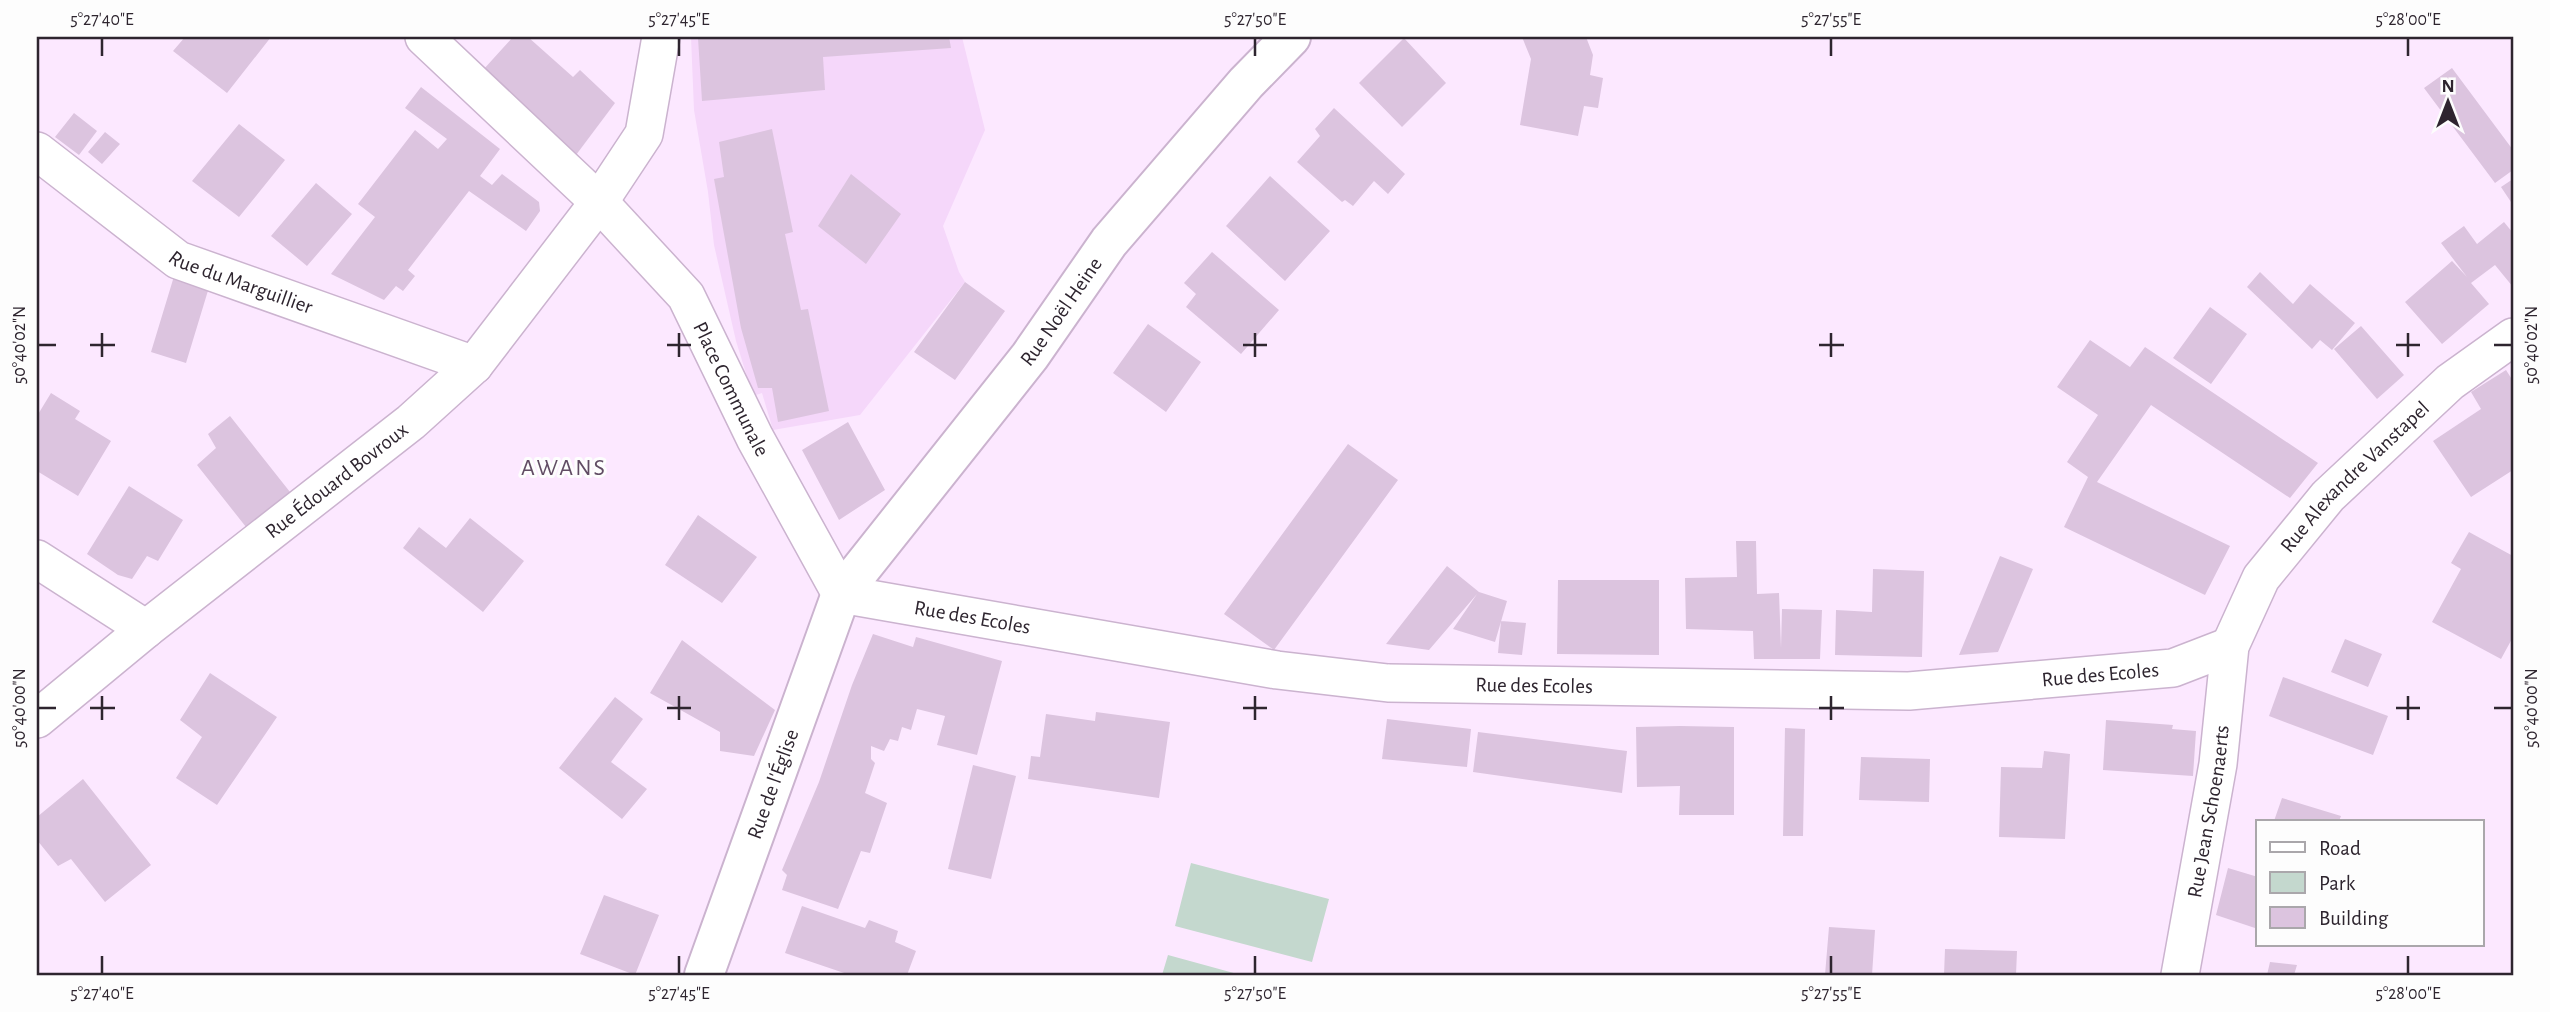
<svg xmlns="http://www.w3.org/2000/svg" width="2550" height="1012" viewBox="0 0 2550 1012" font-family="'Alegreya Sans',sans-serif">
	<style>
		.built { fill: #f5d7fa }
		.green { fill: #c4d8ce }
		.building { fill: #dcc4df }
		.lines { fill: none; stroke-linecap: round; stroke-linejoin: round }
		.minor-casing { stroke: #cbb3cf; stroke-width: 40 }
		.tertiary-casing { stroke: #cbb3cf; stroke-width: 42 }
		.minor { stroke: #fff; stroke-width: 37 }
		.tertiary { stroke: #fff; stroke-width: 38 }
		.ticks { fill: none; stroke: #2e252f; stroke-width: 2.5 }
		.labels { text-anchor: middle; stroke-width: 6; stroke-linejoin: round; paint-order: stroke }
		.street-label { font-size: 21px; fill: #2e252f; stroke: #fdfdfd }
		.quarter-label { font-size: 24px; letter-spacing: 2px; fill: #614c64; stroke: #fdfdfd }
		.neatline { fill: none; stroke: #2e252f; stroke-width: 2.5 }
		.ticks-label { font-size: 18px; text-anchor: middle; fill: #2e252f }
	</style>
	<rect width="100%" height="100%" fill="#fce8ff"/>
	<!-- built -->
	<path class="built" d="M691,37H962L985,130L943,226L959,272L965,282L860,415L773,430L762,393L753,396L736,341L714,245L708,192L694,110Z"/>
	<!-- green -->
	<path class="green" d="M1191,863L1329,899L1312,962L1175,926Z
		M1168,955L1241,975H1162Z"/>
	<!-- building -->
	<path class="building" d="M185,37H271L227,93L173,51Z
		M513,37H528L573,77L580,70L615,103L576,155L483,70Z
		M720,37H949L951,48L823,57L825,90L702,101L698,38Z
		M1522,37H1586L1593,55L1590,75L1603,78L1598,108L1584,106L1578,136L1520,125L1531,59Z
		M1404,38L1446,83L1402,127L1359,83Z
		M2452,68L2513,150V170L2495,183L2424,88Z
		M421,87L500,149L480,176L492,185L502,174L539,202L540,211L526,231L469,191L408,270L415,276L403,291L396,286L384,300L331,274L375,217L358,204L415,130L438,149L447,139L405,108Z
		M1334,108L1405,174L1388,194L1374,181L1353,206L1345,200L1342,202L1297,162L1320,136L1315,129Z
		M74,113L97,131L79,155L55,137Z
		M239,124L285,160L239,217L192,181Z
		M772,129L793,232L785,234L801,310L808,309L829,411L778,422L772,388H758L741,328L714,179L724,177L719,142Z
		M105,132L120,144L102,164L88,152Z
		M851,174L901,214L866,264L818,226Z
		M1270,176L1330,231L1285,281L1226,226Z
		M2513,179V205L2501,187Z
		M316,183L352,214L307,266L271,236Z
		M2504,222L2513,233V287L2495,265L2471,283L2489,304L2442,344L2405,302L2452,261L2467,277L2441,243L2464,226L2477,244Z
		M1212,252L1279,310L1241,354L1186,307L1196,294L1184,283Z
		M2260,272L2293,304L2310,284L2355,323L2332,350L2320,340L2312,349L2247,287Z
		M175,273L210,284L186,363L151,352Z
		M965,282L1005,311L955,380L914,352Z
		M2210,307L2247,334L2211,384L2173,358Z
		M1148,324L1201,362L1166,412L1113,373Z
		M2361,326L2404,375L2377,399L2334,349Z
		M2090,340L2130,367L2145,347L2318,463L2290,498L2151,405L2097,482L2230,546L2205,595L2064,527L2088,477L2067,462L2098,415L2057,387Z
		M2506,370L2513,381V470L2471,497L2433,441L2481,409L2471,392Z
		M51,393L80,411L75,419L111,441L78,496L37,471V416Z
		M230,416L290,492L246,527L197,465L216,448L208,434Z
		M848,422L885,490L839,520L802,450Z
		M1348,444L1398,480L1274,650L1224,614Z
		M129,486L183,520L158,561L147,556L132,579L118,575L87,554Z
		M698,515L757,557L722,603L665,565Z
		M470,518L524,561L483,612L403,548L419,527L446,548Z
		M2469,532L2513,556V637L2501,659L2432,622L2461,569L2451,563Z
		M1736,541H1756L1757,594L1779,593L1781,648L1782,609L1822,610L1820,659H1754L1753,631L1686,629L1685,578L1737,577Z
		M2000,556L2033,569L1998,652L1959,655Z
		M1447,566L1479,592L1507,601L1495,642L1453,629L1477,594L1429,650L1386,644Z
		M1873,569L1924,571L1922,657L1835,655L1836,610L1872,612Z
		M1558,580H1659V655L1557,654Z
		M1501,621L1526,623L1522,655L1498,653Z
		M873,634L913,647L916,637L1002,661L977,755L937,745L945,716L917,709L911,730L902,727L898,741L890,739L884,751L871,746V759L875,763L865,793L887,803L870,853L861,851L838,909L782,890L787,875L782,870L819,782L852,685Z
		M2345,639L2382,654L2368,687L2331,672Z
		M682,640L775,710L754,756L720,751V732L650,693Z
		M210,673L277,717L217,805L176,778L202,737L180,720Z
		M2283,677L2388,716L2373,755L2269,716Z
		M615,697L643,719L611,762L647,789L622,819L559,768Z
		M1096,712L1170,722L1159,798L1028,779L1031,756L1040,757L1046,714L1095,721Z
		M1387,719L1471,729L1467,767L1382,759Z
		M2106,720L2173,725L2172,729L2196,731L2193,776L2103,770Z
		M1680,726L1734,727V815H1679L1680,786L1637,787L1636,727Z
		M1785,728L1805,729L1803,836H1783Z
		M1478,732L1627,751L1622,793L1473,772Z
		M2044,751L2070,754L2065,839L1999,837L2001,767L2042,768Z
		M1861,757L1930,759L1929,802L1859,800Z
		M973,765L1016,776L991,879L948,869Z
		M83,779L151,865L105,902L71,859L58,866L37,840V817Z
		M2282,798L2341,816L2339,821H2274Z
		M2228,868L2258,877V929L2216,915Z
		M604,895L659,915L635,975L580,954Z
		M802,906L865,928L869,920L898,931L895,942L916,951L907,975H850L785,953Z
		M1829,927L1875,930L1872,975H1825Z
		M1945,949L2017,951L2016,975H1944Z
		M2270,962L2297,965L2294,975H2267Z"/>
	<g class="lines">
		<!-- minor casing -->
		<g class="minor-casing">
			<g id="minor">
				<path id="s1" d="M424,37L599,202L686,296L755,438L841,594L1277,670L1388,683L1909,691L2173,668L2230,646"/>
				<path id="s2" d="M37,151L178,260L474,365"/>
				<path d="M37,559L146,629"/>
				<path id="s3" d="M37,719L146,629L411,422L474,365L599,202L644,134L661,37"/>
				<path id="s4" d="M2180,975L2218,764L2230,646L2261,578L2328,496L2450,382L2513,337"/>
			</g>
		</g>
		<!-- tertiary casing -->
		<g class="tertiary-casing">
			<g id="tertiary">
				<path id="s5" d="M704,975L841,594L1030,356L1109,242L1246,83L1291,37"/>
			</g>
		</g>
		<!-- minor -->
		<use href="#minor" class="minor"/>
		<!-- tertiary -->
		<use href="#tertiary" class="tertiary"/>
	</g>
	<!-- ticks -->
	<path class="ticks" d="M102,38V56M679,38V56M1255,38V56M1831,38V56M2408,38V56M102,333V357M679,333V357M1255,333V357M1831,333V357M2408,333V357M38,345H56M90,345H115M667,345H691M1243,345H1267M1819,345H1844M2396,345H2420M2494,345H2512M102,696V720M679,696V720M1255,696V720M1831,696V720M2408,696V720M38,708H56M90,708H115M667,708H691M1243,708H1267M1819,708H1844M2396,708H2420M2494,708H2512M102,956V974M679,956V974M1255,956V974M1831,956V974M2408,956V974"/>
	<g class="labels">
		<!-- street labels -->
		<g class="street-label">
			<text dy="7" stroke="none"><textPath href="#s2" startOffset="245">Rue du Marguillier</textPath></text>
			<text dy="7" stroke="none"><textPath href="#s5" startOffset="763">Rue Noël Heine</textPath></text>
			<text dy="7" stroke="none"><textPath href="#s1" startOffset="472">Place Communale</textPath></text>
			<text dy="7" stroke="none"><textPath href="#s4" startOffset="546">Rue Alexandre Vanstapel</textPath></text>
			<text dy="7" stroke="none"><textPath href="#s3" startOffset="383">Rue Édouard Bovroux</textPath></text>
			<text dy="7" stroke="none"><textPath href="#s1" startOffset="838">Rue des Ecoles</textPath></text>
			<text dy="7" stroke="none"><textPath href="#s1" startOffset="1972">Rue des Ecoles</textPath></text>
			<text dy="7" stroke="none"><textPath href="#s1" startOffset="1405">Rue des Ecoles</textPath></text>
			<text dy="7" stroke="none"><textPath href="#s5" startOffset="203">Rue de l'Église</textPath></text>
			<text dy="7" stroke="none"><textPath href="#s4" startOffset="166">Rue Jean Schoenaerts</textPath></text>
		</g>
		<!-- quarter labels -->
		<g class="quarter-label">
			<text x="564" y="475">AWANS</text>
		</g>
	</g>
	<!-- border -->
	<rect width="2550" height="1012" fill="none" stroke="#fdfdfd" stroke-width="77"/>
	<!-- legend -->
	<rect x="2256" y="820" width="228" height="126" fill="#fdfdfd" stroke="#aaa7ab" stroke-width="2"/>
	<rect x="2270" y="842" width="35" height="10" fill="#ffffff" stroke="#aaa7ab" stroke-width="2"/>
	<text x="2319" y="855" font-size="21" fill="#2e252f">Road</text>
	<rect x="2270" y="872" width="35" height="21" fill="#c4d8ce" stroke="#aaa7ab" stroke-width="2"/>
	<text x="2319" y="890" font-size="21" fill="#2e252f">Park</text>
	<rect x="2270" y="907" width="35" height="21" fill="#dcc4df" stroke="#aaa7ab" stroke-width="2"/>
	<text x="2319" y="925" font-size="21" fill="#2e252f">Building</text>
	<!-- north arrow -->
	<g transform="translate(2448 102)" stroke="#fdfdfd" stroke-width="5" paint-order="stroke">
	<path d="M0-5L12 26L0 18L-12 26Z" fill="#2e252f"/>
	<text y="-10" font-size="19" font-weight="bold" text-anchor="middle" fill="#2e252f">N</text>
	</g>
	<rect x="38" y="38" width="2474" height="936" class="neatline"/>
	<g class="ticks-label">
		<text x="102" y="25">5°27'40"E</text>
		<text x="679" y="25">5°27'45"E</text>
		<text x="1255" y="25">5°27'50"E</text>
		<text x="1831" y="25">5°27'55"E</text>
		<text x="2408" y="25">5°28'00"E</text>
		<text transform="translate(19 345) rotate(-90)" y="6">50°40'02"N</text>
		<text transform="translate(2531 345) rotate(-90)" y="6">50°40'02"N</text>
		<text transform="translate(19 708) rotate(-90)" y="6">50°40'00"N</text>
		<text transform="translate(2531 708) rotate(-90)" y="6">50°40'00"N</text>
		<text x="102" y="999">5°27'40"E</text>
		<text x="679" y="999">5°27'45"E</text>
		<text x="1255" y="999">5°27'50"E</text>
		<text x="1831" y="999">5°27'55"E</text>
		<text x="2408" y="999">5°28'00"E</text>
	</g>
</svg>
